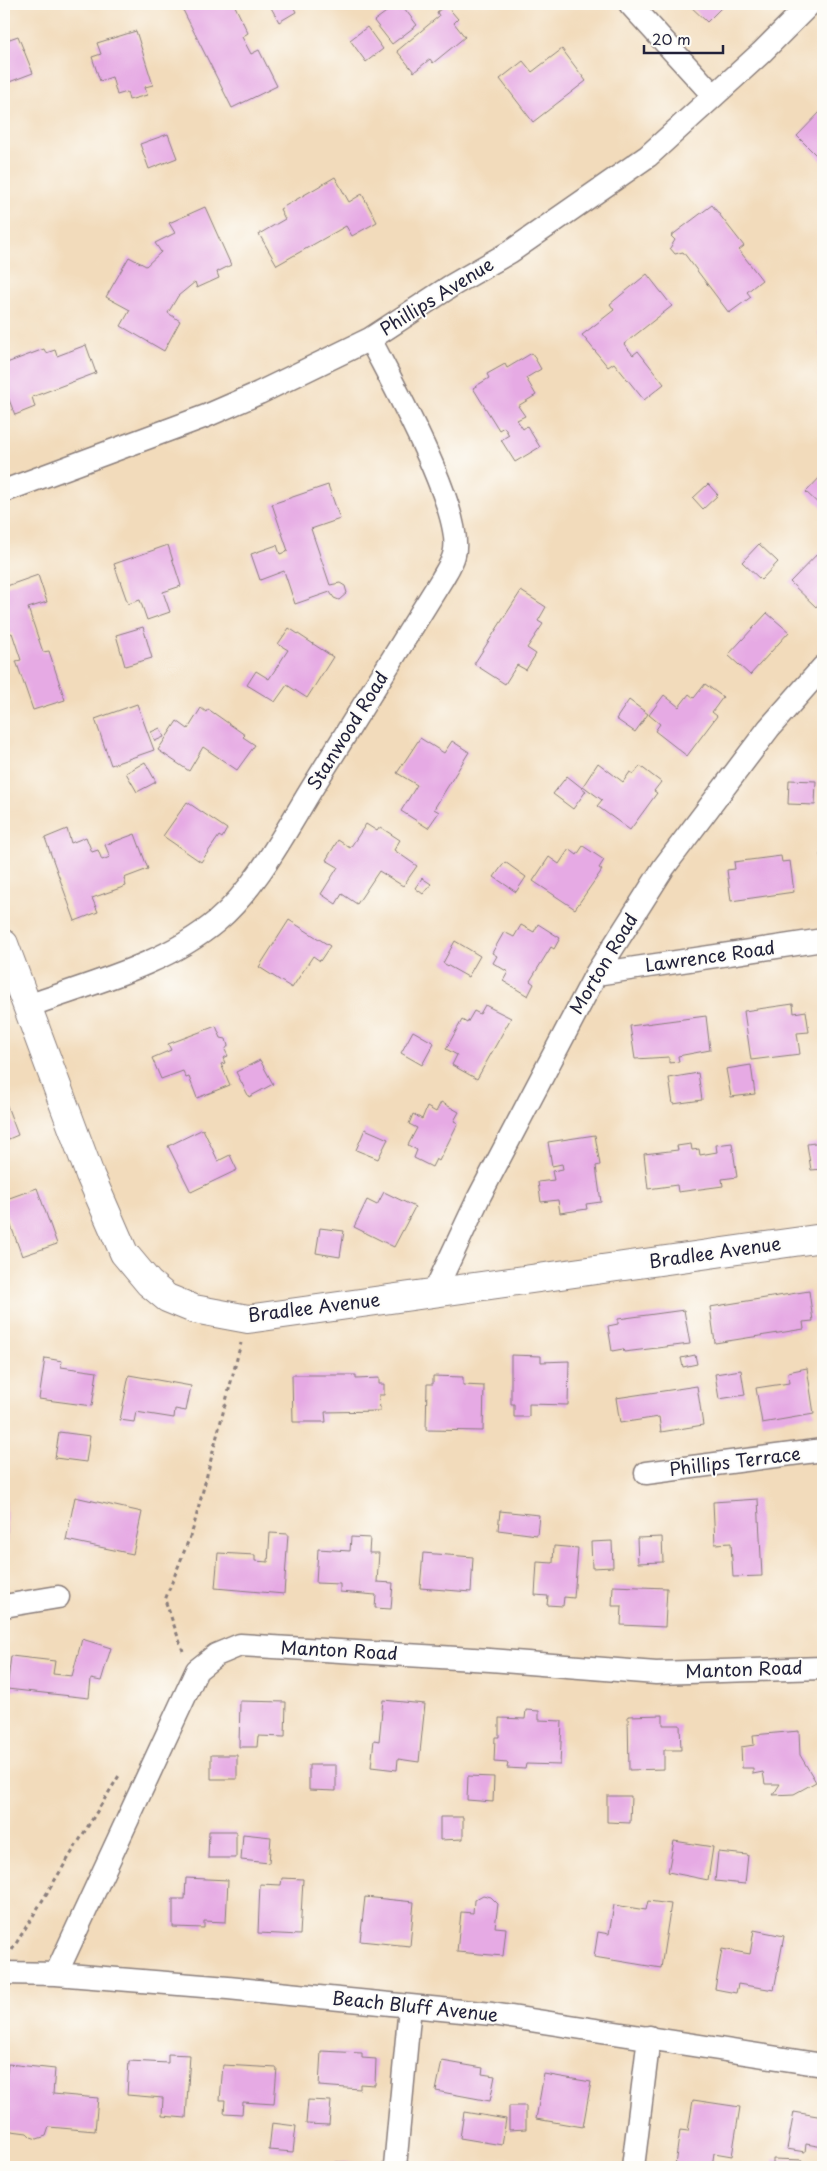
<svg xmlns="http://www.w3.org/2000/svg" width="827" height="2171" viewBox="0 0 827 2171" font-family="'Playpen Sans',sans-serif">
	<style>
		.building { fill: #e6aae4 }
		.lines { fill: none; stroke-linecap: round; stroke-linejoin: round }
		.street-casing { stroke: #8a7e7b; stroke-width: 25 }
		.secondary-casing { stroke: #8a7e7b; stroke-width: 30 }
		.path { stroke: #8a7e7b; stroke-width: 3; stroke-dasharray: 4 4; stroke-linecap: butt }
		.street { stroke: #fff; stroke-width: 22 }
		.secondary { stroke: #fff; stroke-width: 28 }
		.labels { text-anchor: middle; stroke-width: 4; stroke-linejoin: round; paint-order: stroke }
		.street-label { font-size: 18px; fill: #22223b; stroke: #fdfcf7 }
	</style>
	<rect width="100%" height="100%" fill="#fdfcf7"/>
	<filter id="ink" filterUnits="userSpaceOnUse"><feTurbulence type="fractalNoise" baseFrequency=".02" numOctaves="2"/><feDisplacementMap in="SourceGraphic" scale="10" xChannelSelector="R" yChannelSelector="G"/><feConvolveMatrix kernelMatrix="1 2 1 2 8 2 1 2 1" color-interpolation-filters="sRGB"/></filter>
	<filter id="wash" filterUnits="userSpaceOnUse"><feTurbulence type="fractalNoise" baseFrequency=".0096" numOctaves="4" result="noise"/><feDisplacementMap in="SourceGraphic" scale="20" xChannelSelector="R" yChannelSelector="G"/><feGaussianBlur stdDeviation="1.12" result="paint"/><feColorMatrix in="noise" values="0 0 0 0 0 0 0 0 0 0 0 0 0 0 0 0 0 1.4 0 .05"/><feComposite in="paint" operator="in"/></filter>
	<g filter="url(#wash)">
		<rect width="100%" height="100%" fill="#f2dbbb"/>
		<g id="blocks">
			<!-- building -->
			<path class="building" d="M180,4H234L248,33L242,37L251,54L259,50L277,86L232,108Z
				M269,4H292L296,12L279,22Z
				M397,4H401L417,25L392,44L374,21Z
				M688,4H725L707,22Z
				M446,5L458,19L454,23L465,37L433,63L430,59L414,72L397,51L439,16L437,12Z
				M367,27L383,49L366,62L350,40Z
				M136,31L153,85L145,87L147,95L129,100L127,92L117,95L112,77L100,81L92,57L101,54L97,43Z
				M18,36L33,73L4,84V41Z
				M562,49L586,81L533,122L500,79L523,61L532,72Z
				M823,109V162L797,136Z
				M168,134L177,158L149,169L140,144Z
				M335,177L349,202L362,194L377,222L352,236L346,226L277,265L259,234L285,219L280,209Z
				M712,205L744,246L739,250L762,280L747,292L751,297L729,313L683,252L675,254L670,248L675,240L671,236Z
				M205,207L231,265L217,272L219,278L197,288L195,282L178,296L168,313L180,321L164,351L121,326L130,310L106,297L129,257L146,266L161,252L155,243L175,233L169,223Z
				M647,274L672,306L624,344L633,355L638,351L664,384L644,400L614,363L608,367L582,335L614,310L610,304Z
				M823,328V340L818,334Z
				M86,345L96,373L32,397L35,407L15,415L4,387V364L44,349L46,353L55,350L57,356Z
				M532,353L541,369L526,378L536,395L518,406L525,416L517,420L523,429L527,426L540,447L515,462L501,440L509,435L504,427L499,430L473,388L489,378L487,374L505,364L507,368Z
				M823,474V508L806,492Z
				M708,484L718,495L703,509L693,498Z
				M328,485L340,519L311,529L330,585L340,583L345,586L347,593L339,600L334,598L330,592L295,604L284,571L260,580L251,554L277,545L280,554L288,551L272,504Z
				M759,544L778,562L761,580L742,562Z
				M168,545L181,586L163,592L170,612L147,620L140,600L128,604L114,564Z
				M823,548V599L816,607L790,582Z
				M38,575L47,602L28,608L43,652L49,651L65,700L33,710L16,661L21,660L12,633L4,636V587Z
				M521,591L546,607L538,621L543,624L527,648L536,654L526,670L517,665L505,684L474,664Z
				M767,613L789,632L750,675L728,655Z
				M143,627L152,658L125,666L116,635Z
				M289,628L333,657L307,698L287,685L275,702L247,685L256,671L269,679L288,650L278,644Z
				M705,684L723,697L712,712L717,716L687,756L655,731L660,724L649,715L664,695L679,707L689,694L694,698Z
				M629,700L648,714L635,732L616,719Z
				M137,704L154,750L111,765L95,719Z
				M201,708L206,712L208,709L245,735L243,737L255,745L237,770L203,747L189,771L158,750L177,721L188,729Z
				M160,728L164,737L155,741L151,732Z
				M420,738L444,753L452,741L469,752L434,809L439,812L428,828L401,811L417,785L397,773Z
				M145,762L156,782L137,792L126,773Z
				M598,763L623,782L630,772L634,774L640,766L661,782L654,791L657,793L630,830L597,806L602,800L583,786Z
				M567,776L586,791L573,809L553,794Z
				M789,780L816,781L815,805L788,804Z
				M187,802L227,829L222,838L219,836L201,862L163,836Z
				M366,824L377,831L380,827L400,840L394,850L417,866L403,886L379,871L357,904L342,894L336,904L321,894L338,867L326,860L338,840L350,848Z
				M67,829L71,843L86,837L92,852L98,850L102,860L110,857L105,845L135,834L148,869L124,878L126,886L92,898L98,912L75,921L45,838Z
				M583,846L604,860L599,868L602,870L575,909L533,881L549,857L559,864L569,849L577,855Z
				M820,854H823V870H822Z
				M781,856L782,862L790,861L794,892L731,901L727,870L735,869L734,862Z
				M505,862L526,877L516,892L494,877Z
				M422,878L431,884L423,894L415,888Z
				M289,920L330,946L320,961L313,956L292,988L259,967Z
				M538,924L560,938L554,949L551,947L530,981L534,984L528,996L503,981L508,972L493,963L497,956L492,953L504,932L514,937L521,925L534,932Z
				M455,941L480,956L468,977L443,963Z
				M793,1004L794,1013L806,1011L809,1032L797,1033L800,1054L751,1060L744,1011Z
				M485,1005L511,1018L477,1079L452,1065L457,1055L446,1049L462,1020L467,1023L474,1011L480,1014Z
				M706,1016L710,1050L678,1056L679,1062L669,1063V1057L635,1059L630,1026Z
				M216,1026L221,1038L226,1039L228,1046L225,1050L228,1056L223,1058L225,1063L221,1064L230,1085L197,1098L189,1077L186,1078L183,1071L161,1079L152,1058L171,1050L168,1044Z
				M413,1031L434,1043L422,1065L401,1053Z
				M260,1060L273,1084L249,1097L236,1072Z
				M751,1065L755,1094L731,1097L726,1069Z
				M698,1073L702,1100L673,1104L669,1078Z
				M4,1098L18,1135L4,1141Z
				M441,1102L459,1112L454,1121L458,1123L439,1161L436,1159L432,1167L414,1158L417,1150L408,1145L417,1128L409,1124L413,1114L422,1119L427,1107L436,1112Z
				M203,1129L218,1161L230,1155L237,1170L191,1192L168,1146Z
				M365,1129L388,1139L378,1159L356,1150Z
				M595,1135L600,1165L596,1166L601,1202L586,1204L587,1209L560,1213L558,1200L541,1202L538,1182L554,1180L552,1171L563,1169L562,1164L552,1166L548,1142Z
				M823,1142V1169L811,1170L807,1144Z
				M732,1143L737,1177L722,1179L723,1186L678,1192L677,1185L648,1189L644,1154L678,1150L677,1146L691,1144L692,1150L699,1149L700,1155L717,1152L716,1145Z
				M37,1188L57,1244L22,1256L4,1207V1200Z
				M384,1192L415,1207L394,1247L354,1227L367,1200L377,1205Z
				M320,1228L344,1231L340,1257L316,1253Z
				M809,1291L813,1321L803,1322L804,1329L715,1343L710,1307Z
				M684,1310L690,1344L624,1352L623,1349L612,1351L608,1326L618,1324V1319Z
				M511,1355L541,1356V1362L569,1361L568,1405L529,1404V1417H514V1404H511Z
				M695,1355L697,1364L683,1367L681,1358Z
				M45,1358L62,1361L61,1367L97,1372L92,1406L39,1399Z
				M807,1368L814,1414L762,1423L756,1388L789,1383L788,1372Z
				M741,1370L745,1395L719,1399L715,1374Z
				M129,1375L191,1386L186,1411L175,1409L174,1418L136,1412L134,1422L120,1420Z
				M292,1375H356V1379L379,1378V1384H384V1395H379L380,1411L325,1412L326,1422H293Z
				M433,1376L463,1377V1385L484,1386L483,1431L426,1430L427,1384H433Z
				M697,1386L703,1425L661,1432L659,1417L620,1423L616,1398Z
				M59,1432L90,1436L86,1462L55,1458Z
				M75,1497L142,1512L133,1554L66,1540Z
				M758,1499L762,1576L733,1577L731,1543L715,1544L713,1502Z
				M4,1500H6L7,1543L4,1544Z
				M500,1511L539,1515L537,1535L498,1530Z
				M270,1533L288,1534L284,1594L215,1588L218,1553L255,1555V1561L268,1562Z
				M351,1537L370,1538L369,1553H379L377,1582L393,1583L391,1609L375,1608L376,1595L340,1592V1584L316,1583L318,1549L350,1551Z
				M662,1537L663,1562L638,1563L637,1538Z
				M612,1541L613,1567L592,1568L591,1542Z
				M554,1546L578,1548L574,1598L564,1597L563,1606L547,1605L548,1596L535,1595L537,1562L553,1563Z
				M423,1553L473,1557L471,1592L420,1588Z
				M613,1586L667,1588L665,1627L621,1625L622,1606H612Z
				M82,1639L111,1648L101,1681L91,1679L89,1698L7,1689L11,1656L55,1661L53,1674L72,1676Z
				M383,1700L425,1704L419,1762L398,1759L397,1770L371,1767L374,1740L379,1741Z
				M240,1701L286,1702L285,1737L258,1736L257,1747H239Z
				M526,1710L539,1711V1720L562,1721L560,1765L526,1764L525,1769L507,1768L508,1763L494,1762L495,1737H499V1718L525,1719Z
				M663,1715V1725H680L681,1750H664V1769L629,1770L628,1716Z
				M799,1731L800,1755L816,1782L794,1794L773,1795L780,1784H765L763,1772L753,1774V1768H742L741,1747L754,1745L753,1735Z
				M211,1755H237V1779H211Z
				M309,1765H336V1791L309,1790Z
				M468,1776L494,1777L493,1802L467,1800Z
				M607,1796H631L630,1823L607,1822Z
				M440,1817H463V1839L440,1840Z
				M209,1831H236V1858H208Z
				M243,1834L271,1837L269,1863L241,1860Z
				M674,1841L713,1847L708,1880L668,1872Z
				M718,1852L748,1855L745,1884L715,1881Z
				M186,1878L228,1880L226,1922L204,1921V1928L173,1927V1899H185Z
				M282,1878L303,1879L300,1935L258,1933L260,1884L281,1885Z
				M483,1895L491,1897L498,1904L495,1927L506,1928L503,1956L457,1952L461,1912L473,1913L474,1900Z
				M365,1897L414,1902L410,1946L360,1941Z
				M648,1901L671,1904L661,1968L594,1957L598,1932L609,1934L614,1905L646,1910Z
				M754,1930L784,1936L774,1990L738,1984L736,1993L715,1989L722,1949L750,1954Z
				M321,2051L362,2053V2058L376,2059L375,2085L360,2084V2089L319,2086Z
				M168,2054L190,2055L186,2118L162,2116L163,2098L127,2095L129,2061L168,2063Z
				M442,2061L483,2068L482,2074L495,2076L490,2101L436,2091Z
				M8,2064L55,2069L53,2094L98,2098L95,2131L49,2127L46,2136L37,2139L31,2137L27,2133L4,2130V2093Z
				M223,2065L277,2068L274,2104L243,2102L242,2114L224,2113L225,2100H220Z
				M544,2074L591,2082L583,2127L536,2119Z
				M308,2100L331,2101L329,2125L306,2124Z
				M693,2100L740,2107L732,2156L714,2153L712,2167H685L675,2165L680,2130L688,2131Z
				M509,2106H526V2129L509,2130Z
				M464,2112L506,2119L502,2145L460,2138Z
				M794,2112L823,2117V2147L806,2144L805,2152L787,2149Z
				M272,2123L296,2126L293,2152L269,2150Z
				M773,2159L803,2160L802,2167H773Z
				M335,2162L364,2163V2167H334Z
				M437,2164L465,2166V2167H437Z"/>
		</g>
	</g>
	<g filter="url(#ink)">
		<use href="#blocks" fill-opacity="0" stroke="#8a7e7b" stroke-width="1"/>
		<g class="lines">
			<!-- street casing -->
			<g class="street-casing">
				<path id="street" d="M630,4L714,96
					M4,491L206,416L259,393L370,339L451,286L510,252L648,156L761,53L810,4
					M596,974L823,940
					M28,1006C91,983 165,965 217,921C257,887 286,830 314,785C356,717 399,648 442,579C446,572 452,563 454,555C466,514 391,381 370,339
					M434,1293L479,1197L596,974L664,867L769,728L823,667
					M646,1473L823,1450
					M4,1606L58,1597
					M4,1973L56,1974L228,1988L492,2014L823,2065
					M56,1974L197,1670L216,1655L240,1645L490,1660L656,1673L823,1668
					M395,2167L410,2006
					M633,2167L649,2037"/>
			</g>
			<!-- secondary casing -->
			<g class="secondary-casing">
				<path id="secondary" d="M4,944L90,1175L124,1253L149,1283L167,1298L194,1309L248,1319L823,1238"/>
			</g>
			<!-- path -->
			<path class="path" d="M183,1651L165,1600L193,1529L241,1343
				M12,1950L120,1774"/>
			<!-- street -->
			<use href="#street" class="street"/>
			<!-- secondary -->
			<use href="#secondary" class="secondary"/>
		</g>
	</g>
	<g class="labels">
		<!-- street labels -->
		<g class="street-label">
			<text transform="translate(437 297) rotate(-32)" y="6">Phillips Avenue</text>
			<text transform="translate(348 731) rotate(-58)" y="6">Stanwood Road</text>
			<text transform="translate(710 957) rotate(-8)" y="6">Lawrence Road</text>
			<text transform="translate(604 964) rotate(-59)" y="6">Morton Road</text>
			<text transform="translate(715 1253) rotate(-8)" y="6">Bradlee Avenue</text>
			<text transform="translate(314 1308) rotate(-7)" y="6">Bradlee Avenue</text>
			<text transform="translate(735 1462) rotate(-7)" y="6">Phillips Terrace</text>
			<text transform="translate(339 1651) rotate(3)" y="6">Manton Road</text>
			<text transform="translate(744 1670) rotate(-2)" y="6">Manton Road</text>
			<text transform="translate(415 2007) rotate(6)" y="6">Beach Bluff Avenue</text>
		</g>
	</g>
	<!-- margin -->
	<rect width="827" height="2171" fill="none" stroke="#fdfcf7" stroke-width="20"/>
	<!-- scale -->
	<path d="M644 45v8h79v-8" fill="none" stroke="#22223b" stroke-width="2.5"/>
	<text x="652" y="45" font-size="15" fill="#22223b" stroke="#fdfcf7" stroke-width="4" paint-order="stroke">20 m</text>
</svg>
